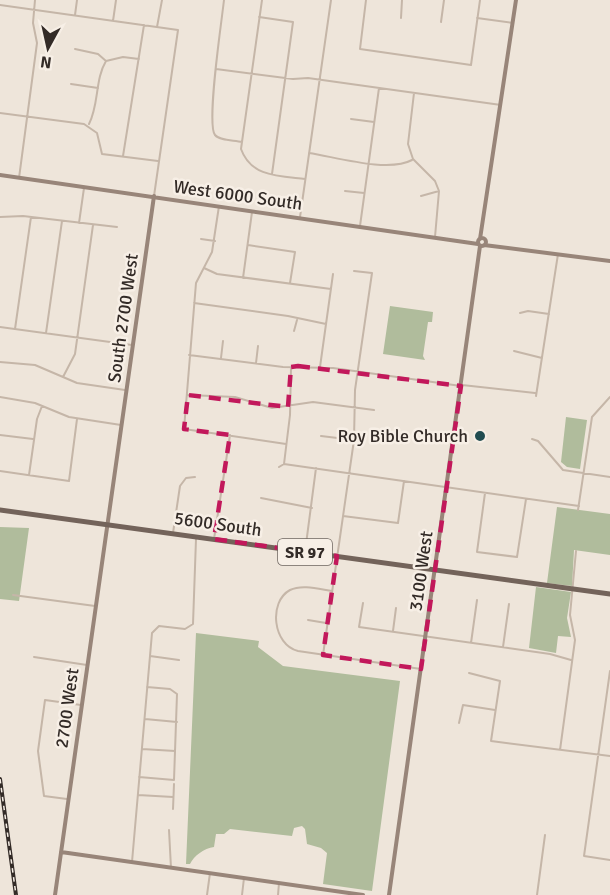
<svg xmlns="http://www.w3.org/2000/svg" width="610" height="895" viewBox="0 0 610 895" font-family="Signika,sans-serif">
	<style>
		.green { fill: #b0bc9c }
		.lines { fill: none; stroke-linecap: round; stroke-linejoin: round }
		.street { stroke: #c5b6a8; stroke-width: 2 }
		.secondary { stroke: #988579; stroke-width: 4 }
		.primary { stroke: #73635a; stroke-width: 5 }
		.rail-casing { stroke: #332b27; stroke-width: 4 }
		.rail { stroke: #f7efe6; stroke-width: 1.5; stroke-dasharray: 4.5; stroke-linecap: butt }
		.marked { fill: none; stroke: #c2185b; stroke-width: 4.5; stroke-dasharray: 12 8; stroke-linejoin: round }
		.poi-dot { fill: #214c50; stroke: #f7efe6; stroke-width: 2 }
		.labels { text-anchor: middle; stroke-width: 5; stroke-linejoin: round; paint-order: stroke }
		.shield { fill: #f7efe6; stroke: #6e6660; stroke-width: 1.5 }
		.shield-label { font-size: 16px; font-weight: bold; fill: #332b27 }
		.street-label { font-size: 18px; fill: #332b27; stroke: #f7efe6 }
		.poi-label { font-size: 18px; fill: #332b27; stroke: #f7efe6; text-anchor: end }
	</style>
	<rect width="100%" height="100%" fill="#eee5da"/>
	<!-- green -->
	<path class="green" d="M390,306L433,312L432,322H428L423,356L425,360L383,354Z
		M566,417L587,420L580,469L567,467L561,462Z
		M557,507L610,514V555L574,550L572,586L547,583Z
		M0,527L29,528L19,601L0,599Z
		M536,587L571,592L567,618L571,637L558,636L556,653L529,648Z
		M196,633L259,641L258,647L283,666L400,681L372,891L323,884L327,853L321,848L307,844L305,829L302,826L294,828L292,836L230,829L224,834H216L214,847C204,848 194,856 190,864H186Z"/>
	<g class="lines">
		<!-- street -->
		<path class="street" d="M224,0C222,19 206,124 215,135C220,141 234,140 242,142
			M262,0L241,149C251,177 279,176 305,179
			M366,0L360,49L471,65L480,0
			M0,5L178,30L154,196
			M75,15L77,0
			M259,17L293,22L272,174
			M401,18L402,0
			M477,18L513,23
			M113,21L116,0
			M441,22L444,0
			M157,27L162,0
			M75,49L98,54L106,61L123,57L139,59
			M216,69L293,79L308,78L501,105
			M71,84L98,88
			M414,93L408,144L413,159L435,181L439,191L435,237
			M0,113L84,124L97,133L102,154L158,161
			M351,119L374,122
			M89,124C99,105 95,79 106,61
			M309,153C336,157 388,173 412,160
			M123,156L144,25
			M19,178L37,43L33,23L35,0
			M345,191L364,193
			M421,196L439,191
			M219,206L212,252L196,283L184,429L286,444
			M0,217L23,216L117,227
			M300,217L331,0
			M79,223L84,188
			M360,226L379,88
			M201,239L215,241
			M248,245L295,252L290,283
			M204,268L217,274L331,289
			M243,278L252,212
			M194,303L288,316L326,324
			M520,313L528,311L549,314
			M0,327L132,345
			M15,329L31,217
			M294,331L297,320
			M46,333L62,221
			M514,351L542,358
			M189,355L283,367L333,368L461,386
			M221,358L223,341
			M0,362L35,365L77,383L125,390
			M256,363L258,346
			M320,367L333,274
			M63,377L75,354L93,225
			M462,385L535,393
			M188,395L235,397L272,408L313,402L374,410
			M536,396L558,254
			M0,397L35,403L69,417L121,425
			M0,435L33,439
			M321,436L354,440
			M532,439L538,441L563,470L610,477
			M284,464L290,415L291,368
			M279,467L284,464L579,506
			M0,471L69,481L77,419
			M29,475L37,419L42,406
			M485,493L477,552L517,557L526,499
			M261,498L312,508
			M578,510L592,417L610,397
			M343,516L398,523L404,481
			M173,533L180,486L186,478L195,477
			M214,539L230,435
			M305,552L316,468
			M332,591C319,589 302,584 290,590C268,602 273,645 298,651L421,669
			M13,595L95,606
			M363,603L359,627L550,654L571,660
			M308,620L326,623
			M393,631L396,608
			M471,643L477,600
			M503,647L509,604
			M323,655L354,440L355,390L372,273L354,271
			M150,656L179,660
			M34,657L87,665
			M610,671L584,856L610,860
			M469,673L500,681L491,741L610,756
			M145,719L177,722
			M459,723L463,705L495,710
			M142,749L175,751
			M560,750L575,640L570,615L576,551
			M139,777L174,780L177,694L170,689L147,687
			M138,795L173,797
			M67,799L44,796L38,751L45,700L81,705
			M173,809L174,784
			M169,830L171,868
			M132,862L152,633L159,626L185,629L193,624L196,539
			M207,895L210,873
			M242,895L244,878
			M278,895L279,883
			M537,895L545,835"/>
		<!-- secondary -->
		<path class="secondary" d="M0,175L478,244
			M478 242a4 4 0 1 1 8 0a4 4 0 1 1-8 0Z
			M480,239L516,0
			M484,245L610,261
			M61,852L363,895
			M55,895L154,196
			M389,895L480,246"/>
		<!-- primary -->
		<path class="primary" d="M0,510L610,594"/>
		<!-- rail casing -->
		<g class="rail-casing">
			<path id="rail" d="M0,779L16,895"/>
		</g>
		<!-- rail -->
		<use href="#rail" class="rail"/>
	</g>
	<!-- marked area -->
	<path class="marked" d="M298,366L461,386L421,669L323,655L337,556L214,539L230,435L184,429L188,395L288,407L291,367Z"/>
	<!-- markers -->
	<circle class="poi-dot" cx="480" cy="436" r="6"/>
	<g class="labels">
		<!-- shield labels -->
		<rect class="shield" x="278" y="539" width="54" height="26" rx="4.5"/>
		<g class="shield-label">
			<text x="305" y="558">SR 97</text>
		</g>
		<!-- street labels -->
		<g class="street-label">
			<text transform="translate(238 195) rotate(8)" y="6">West 6000 South</text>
			<text transform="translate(123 318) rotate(-82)" y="6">South 2700 West</text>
			<text transform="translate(218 524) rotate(8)" y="6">5600 South</text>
			<text transform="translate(421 571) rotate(-82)" y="6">3100 West</text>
			<text transform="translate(67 708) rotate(-82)" y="6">2700 West</text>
		</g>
		<!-- poi labels -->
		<g class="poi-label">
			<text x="468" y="442">Roy Bible Church</text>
		</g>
	</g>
	<!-- north arrow -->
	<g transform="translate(48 48) rotate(188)" stroke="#f7efe6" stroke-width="4.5" paint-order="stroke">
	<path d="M0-4.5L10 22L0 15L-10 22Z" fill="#332b27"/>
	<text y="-9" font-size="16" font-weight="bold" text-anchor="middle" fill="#332b27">N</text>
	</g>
</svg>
